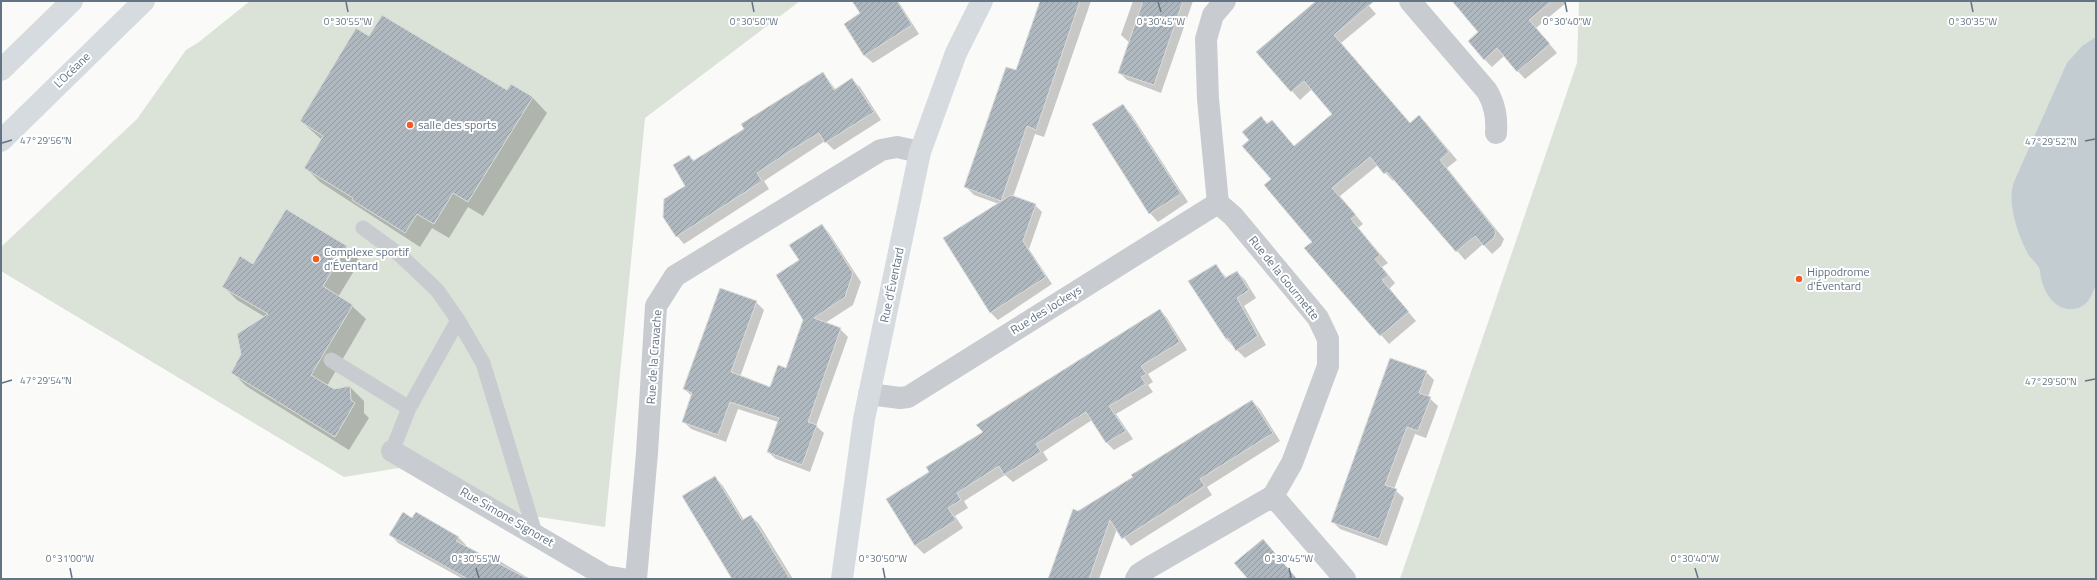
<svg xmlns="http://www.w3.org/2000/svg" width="2097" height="580" viewBox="0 0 2097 580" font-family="'Titillium Web',sans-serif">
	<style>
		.garden { fill: #dbe2d8 }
		.water { fill: #c2ccd1 }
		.shadow { fill: #0003 }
		.building { fill: url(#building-hatch); stroke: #dcdcda }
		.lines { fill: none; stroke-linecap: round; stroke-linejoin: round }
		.lane { stroke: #c8ccd0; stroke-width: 15 }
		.street { stroke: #c8ccd0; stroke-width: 22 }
		.secondary { stroke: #d6dbdf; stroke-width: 22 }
		.highway { stroke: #d6dbdf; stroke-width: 22 }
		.ticks { fill: none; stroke: #637485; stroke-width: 1.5 }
		.poi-dot { fill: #f05c22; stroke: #fff; stroke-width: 1.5 }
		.labels { text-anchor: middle; stroke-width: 4; stroke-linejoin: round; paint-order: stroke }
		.street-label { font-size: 12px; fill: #637485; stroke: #fff }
		.poi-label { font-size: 12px; fill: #637485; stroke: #fff; text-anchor: start }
		.ticks-label { font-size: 10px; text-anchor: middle; fill: #637485; stroke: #fff; stroke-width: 4; stroke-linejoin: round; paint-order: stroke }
	</style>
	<defs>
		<pattern id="building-hatch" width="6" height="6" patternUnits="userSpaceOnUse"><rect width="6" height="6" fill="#b0b8bf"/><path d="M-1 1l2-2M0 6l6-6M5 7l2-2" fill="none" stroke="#939aa1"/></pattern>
	</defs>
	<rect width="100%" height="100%" fill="#fafaf8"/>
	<!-- garden -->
	<path class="garden" d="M250,1H800L645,118L605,527L526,515L399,468L344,477L1,271V247L137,119L186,50L199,42Z
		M1579,1H2096V579H1400L1577,63Z"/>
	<!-- water -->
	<path class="water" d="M2096,37V284C2091,297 2088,307 2073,309C2055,311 2044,292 2041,278C2040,274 2041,270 2038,266C2036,263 2033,260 2030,257C2019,239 2006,202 2014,182L2067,63L2082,46Z"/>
	<!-- shadow -->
	<path class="shadow" d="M853,1H898L919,34L873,63L865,56L845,24L861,14Z
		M1041,1H1091L1044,137L1035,134L1013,197L1035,205L1042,212L1029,249L1052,284L998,320L991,313L944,239L999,204L974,195L966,187L1017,71Z
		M1133,1H1193L1161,93L1127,80L1119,72L1130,43L1121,35Z
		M1318,1H1365L1376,14L1341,43L1410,124L1419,116L1427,124L1457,160L1447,168L1504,239L1501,246L1492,254L1483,244L1465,260L1395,179L1393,181L1378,165L1340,196L1363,224L1358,228L1388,263L1382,267L1395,283L1389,289L1416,321L1389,344L1306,248L1314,242L1273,179L1251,140L1261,117L1294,147L1334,114L1312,89L1300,100L1258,52Z
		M1453,1H1564L1566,3L1536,28L1557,53L1525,79L1504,56L1492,67L1484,59L1480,32Z
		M369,38L507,91L511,85L533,98L547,113L483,216L468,207L449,238L432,228L420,247L320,182L305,167L322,140L301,121Z
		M823,73L836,90L852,80L860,87L881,120L834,150L825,141L764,181L769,189L684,244L677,236L686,186L689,156L695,161L745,129Z
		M1123,106L1131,114L1188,202L1158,222L1150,213L1094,124Z
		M822,225L829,233L861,282L853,305L825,323L840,329L848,337L816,426L824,433L810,472L776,459L768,452L778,422L738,409L726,442L691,429L683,421L692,396L684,389L756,302L764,310L740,377L770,388L787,369L804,320L800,260Z
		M346,247L360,261L338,297L352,306L366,319L327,386L334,390L350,387L364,401V413L369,418L349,450L246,386L232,372L265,317L237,300L223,286L254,266Z
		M1215,265L1227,278L1237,272L1245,280L1256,298L1244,306L1266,345L1245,358L1226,339Z
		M1160,310L1167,318L1187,350L1148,374L1153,382L1148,385L1153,392L1116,414L1133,439L1114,450L1107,443L1092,420L1043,452L1048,460L1013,482L1005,475L964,501L968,508L955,516L963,528L924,554L916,546L887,499L930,472Z
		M1426,372L1434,380L1428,397L1438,406L1426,438L1415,434L1394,489L1404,498L1387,546L1340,529L1332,521Z
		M1252,401L1260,409L1280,441L1207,487L1212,495L1131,546L1117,529L1099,579H1049L1078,512Z
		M715,477L723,486L744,520L751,516L759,524L793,579H733Z
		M413,519L458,537L466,545L465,547L496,563L498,560L530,579H463L398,543L391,535Z"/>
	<!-- building -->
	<path class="building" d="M852,1H897L912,25L864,56L844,24L860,13Z
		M1040,1H1080L1036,130L1027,126L1001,201L964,187L1006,67L1016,70Z
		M1143,1H1183L1154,85L1118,73Z
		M1316,1H1374L1334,35L1410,123L1419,115L1449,152L1440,160L1496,231L1494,238L1484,246L1475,236L1456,252L1387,172L1384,174L1370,157L1332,188L1356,215L1351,219L1380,255L1375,259L1388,275L1382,280L1409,312L1380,336L1304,248L1312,242L1264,185L1271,179L1242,146L1249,140L1242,132L1261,116L1267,124L1272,120L1294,146L1332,114L1304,81L1291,92L1256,52Z
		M1452,1H1552L1529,20L1550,44L1517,72L1497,48L1484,60L1468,41L1478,32Z
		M382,15L507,90L511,84L533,97L468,202L453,193L434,224L417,214L405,233L352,200L353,198L304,168L323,136L300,121L356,28L369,36Z
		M823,72L834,90L852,78L874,112L825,143L819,133L793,149L757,173L762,181L676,237L663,217L664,199L685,186L673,165L689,155L693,161L744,129L741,124Z
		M1123,104L1181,194L1149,214L1092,124Z
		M1011,195L1036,204L1023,241L1046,277L990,313L943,238Z
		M286,209L347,246L323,286L353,305L311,375L334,389L350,386L351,400L355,403L335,437L231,373L241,354L237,334L268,314L222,287L240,256L253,264Z
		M822,224L853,273L845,297L814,318L841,328L808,422L817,425L802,465L767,452L779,418L730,402L718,435L682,422L692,393L683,389L720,288L757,301L731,372L770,387L778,365L786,368L803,320L776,275L799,260L789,245Z
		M1216,264L1225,278L1237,271L1249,290L1237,298L1258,336L1236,351L1228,338L1226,339L1188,281Z
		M1160,309L1180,342L1141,366L1146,374L1141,377L1146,384L1109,406L1126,431L1106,443L1086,412L1036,444L1041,452L1004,475L999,466L957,493L961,500L948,508L956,520L915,546L886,499L929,472L926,467L983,432L976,425Z
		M1390,358L1427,371L1419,393L1431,397L1418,431L1407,427L1385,485L1397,489L1379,539L1331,522Z
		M1252,400L1273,433L1200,479L1205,486L1122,539L1110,520L1089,579H1048L1073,509L1078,511L1133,477L1131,475Z
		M715,476L742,520L751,515L790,579H732L682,496Z
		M403,512L412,518L416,512L459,537L456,541L528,579H468L389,535Z
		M1263,539L1297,579H1248L1234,563Z"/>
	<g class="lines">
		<!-- lane -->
		<path class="lane" d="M363,228L400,255L437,290L458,320L483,363L535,533
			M331,360L409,408
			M392,451L409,408L458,320"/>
		<!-- street -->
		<path class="street" d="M1410,1L1487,91C1495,105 1497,117 1496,133
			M869,394L900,398L908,397L1218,203
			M392,451L605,576L623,579
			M1273,496L1345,579
			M636,579L647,453L656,306L675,276L881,150L897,147L920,152
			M1136,579L1139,574L1150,567L1273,496L1292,463L1328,366V339L1318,318L1233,216L1218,203L1208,99L1206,39L1213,15L1225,1"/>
		<!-- secondary -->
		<path class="secondary" d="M842,579L864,419L920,152L956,53L982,1"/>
		<!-- highway -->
		<path class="highway" d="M1,70L72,1
			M1,141L144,1"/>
	</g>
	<!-- ticks -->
	<path class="ticks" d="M346,2L348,12M752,2L754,12M1158,2L1161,12M1565,2L1567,12M1971,2L1973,12M2085,141L2095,139M2,143L12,140M2085,381L2095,379M2,383L12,380M70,568L72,578M476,568L479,578M883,568L885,578M1289,568L1291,578M1695,568L1698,578"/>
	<!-- markers -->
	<g class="poi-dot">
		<circle cx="410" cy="125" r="4"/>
		<circle cx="316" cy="259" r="4"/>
		<circle cx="1799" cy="279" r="4"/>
	</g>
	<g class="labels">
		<!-- street labels -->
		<g class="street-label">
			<text transform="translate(72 70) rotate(-44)" y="4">L’Océane</text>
			<text transform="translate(1284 278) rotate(51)" y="4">Rue de la Gourmette</text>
			<text transform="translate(892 285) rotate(-78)" y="4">Rue d'Éventard</text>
			<text transform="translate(1046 310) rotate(-32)" y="4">Rue des Jockeys</text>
			<text transform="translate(654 357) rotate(-86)" y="4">Rue de la Cravache</text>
			<text transform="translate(507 517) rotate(30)" y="4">Rue Simone Signoret</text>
		</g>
		<!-- poi labels -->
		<g class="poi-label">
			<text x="418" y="129">salle des sports</text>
			<text x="324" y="256">Complexe sportif<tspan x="324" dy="14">d'Éventard</tspan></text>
			<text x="1807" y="276">Hippodrome<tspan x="1807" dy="14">d'Éventard</tspan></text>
		</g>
	</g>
	<g class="ticks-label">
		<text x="348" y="25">0°30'55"W</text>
		<text x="754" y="25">0°30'50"W</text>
		<text x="1161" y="25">0°30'45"W</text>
		<text x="1567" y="25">0°30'40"W</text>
		<text x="1973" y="25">0°30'35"W</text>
		<text x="46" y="144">47°29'56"N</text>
		<text x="2051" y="145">47°29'52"N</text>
		<text x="46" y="384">47°29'54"N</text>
		<text x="2051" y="385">47°29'50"N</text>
		<text x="70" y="562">0°31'00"W</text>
		<text x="476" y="562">0°30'55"W</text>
		<text x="883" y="562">0°30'50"W</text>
		<text x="1289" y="562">0°30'45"W</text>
		<text x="1695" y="562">0°30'40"W</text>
	</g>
	<!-- border -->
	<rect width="2097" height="580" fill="none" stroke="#637485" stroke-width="4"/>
</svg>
